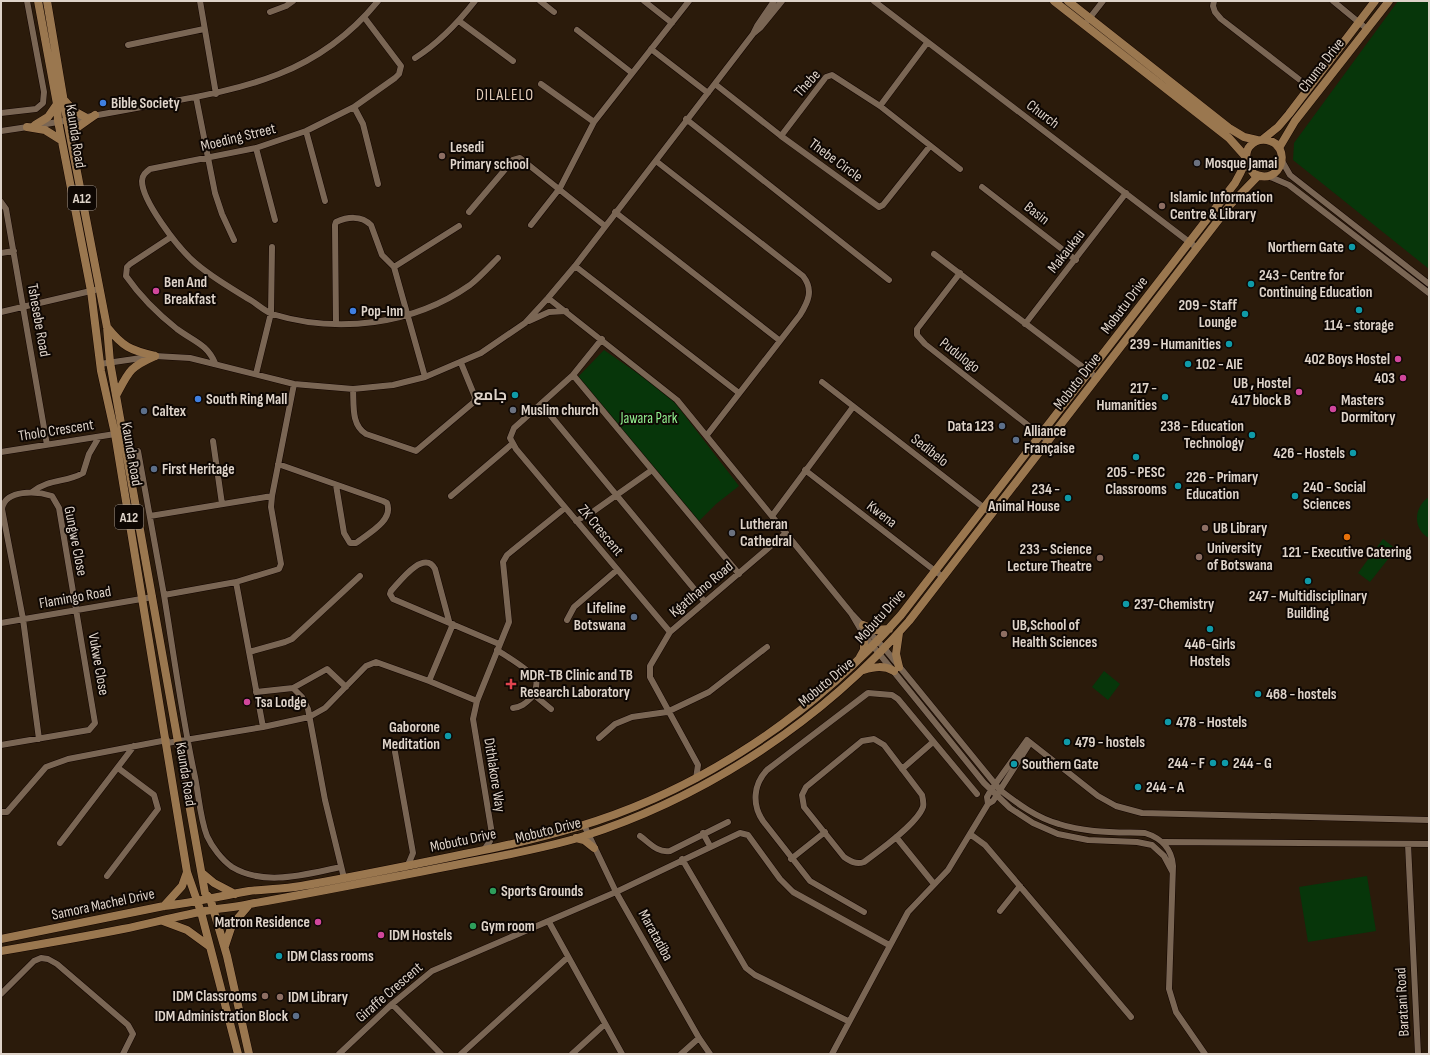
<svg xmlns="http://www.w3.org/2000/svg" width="1430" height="1055" viewBox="0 0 1430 1055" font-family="'Sofia Sans Condensed',Cairo,sans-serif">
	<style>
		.green { fill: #07360a }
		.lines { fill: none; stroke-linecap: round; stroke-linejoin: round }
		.minor-casing { stroke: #130500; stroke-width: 7 }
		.major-casing { stroke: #130500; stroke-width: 9 }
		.minor { stroke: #7a6654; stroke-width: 6 }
		.major { stroke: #9a774f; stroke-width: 8 }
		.shop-dot { fill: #3f7fe0; stroke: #0e0703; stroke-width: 1.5 }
		.education-dot { fill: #8d6e63; stroke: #0e0703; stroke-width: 1.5 }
		.worship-dot { fill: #6b7280; stroke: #0e0703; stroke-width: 1.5 }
		.culture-dot { fill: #0f9aa8; stroke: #0e0703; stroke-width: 1.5 }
		.hotel-dot { fill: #d1479c; stroke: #0e0703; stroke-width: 1.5 }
		.service-dot { fill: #5c6f8a; stroke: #0e0703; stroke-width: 1.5 }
		.food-dot { fill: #e8710a; stroke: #0e0703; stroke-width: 1.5 }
		.health-dot { fill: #e0444e; stroke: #0e0703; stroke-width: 1.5 }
		.leisure-dot { fill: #2e9e5b; stroke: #0e0703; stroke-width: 1.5 }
		.labels { text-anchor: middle; stroke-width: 4; stroke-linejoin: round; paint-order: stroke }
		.shield { fill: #0e0703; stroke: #a0968e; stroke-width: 1 }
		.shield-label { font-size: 14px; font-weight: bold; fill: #ded3c9 }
		.street-label { font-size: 15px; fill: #ded3c9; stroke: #0e0703 }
		.poi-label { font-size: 15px; font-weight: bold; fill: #ded3c9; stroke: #0e0703; text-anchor: start }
		.park-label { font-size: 15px; fill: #92f090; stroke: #0e0703 }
		.neighbourhood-label { font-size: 16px; letter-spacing: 1px; fill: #e5cebb; stroke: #0e0703 }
	</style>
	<rect width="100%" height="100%" fill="#2b1b0b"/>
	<!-- green -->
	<path class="green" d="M1398,1H1429V269L1293,160L1294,143Z
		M604,350L669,395L739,486L716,504L697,523L577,378Z
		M1429,497V538C1412,529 1414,506 1429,497Z
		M1383,539L1396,549L1370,582L1358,573Z
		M1104,671L1120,684L1108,700L1092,687Z
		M1367,876L1376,931L1308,942L1299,887Z"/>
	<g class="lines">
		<!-- minor casing -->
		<g class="minor-casing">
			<path id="minor" d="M200,1L216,94
				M540,1L554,12
				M644,1L672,23
				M874,1L1197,248
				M1214,1L1213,6L1215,12L1221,19L1309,87
				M1333,1L1367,29
				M270,12L286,6L293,1
				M364,17L401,66L399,74L395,78L354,107L306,131L256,148L150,169C146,172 142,175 142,181C142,201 177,246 192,260C209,276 231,288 252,301C258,305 265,311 272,314C338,334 413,325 470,285C480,277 489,267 498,258
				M459,21L513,61
				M1085,24L1103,1
				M577,30L632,73
				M754,33L760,28L782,1
				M128,45L204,29
				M651,49L708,93
				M415,58C439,43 457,24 475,1
				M541,84L594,122
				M715,84L781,136L879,207L883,205L930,146
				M196,97L215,193L222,214L234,240
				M880,106L927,43
				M354,107L363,124L378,184
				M1,113L36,109L43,103L44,92L27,1
				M686,119L889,280
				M1,131C50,124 99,115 147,106C240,89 315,78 378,1
				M306,131L325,201
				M781,136L826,77L832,75L880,106L960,169
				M256,148L275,220
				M656,161L803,276C814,290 808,302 800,315L707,435
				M1282,161L1290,175L1429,284
				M1268,176L1289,185L1429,293
				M982,187L1076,260
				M1,202L6,209L47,445
				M469,212L513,160L520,158L605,226
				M615,212L779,340
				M531,225L560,188L594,122L689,1
				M171,237L130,264L127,267L126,276C140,296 158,314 177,329C193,341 207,344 215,363
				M1,253L14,251
				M934,254L1097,378
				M575,266L739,393
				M394,267L459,226
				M960,273L917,329V335L925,344L1048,441
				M548,298L677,400L851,613L885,649L1000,790C1018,804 1037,818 1059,824C1086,833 1117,832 1145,833C1161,838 1172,849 1173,866L1169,989L1176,1012L1205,1054
				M1,312L95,290
				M529,321L549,312L566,311
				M336,324L335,225L336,222C347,217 361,215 371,225L382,255L394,267L425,377
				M1025,324L1126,193
				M602,339L573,375L514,428L510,438L516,449L670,632
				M100,364L155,356L190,358L294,384L353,389L393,385L425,377L481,353L525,323L548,298L575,266L753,34L757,26L774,1
				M256,374L271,313L272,247
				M573,375L739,574
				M822,382L992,514
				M353,389C354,405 351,425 366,434L416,451L474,402L475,397L461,363
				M541,404L705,602
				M213,441L222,504
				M138,451L164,595L236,582L279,569L281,564L271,507L272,496L294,384
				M1,452L115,434
				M278,464L383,501L387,503C394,521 367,534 356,543H350L344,533L336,485
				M805,470L943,577
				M32,492C50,478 66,483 83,473L89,454L99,437
				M451,496L512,444
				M150,516L272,496
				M772,516L853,407
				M576,521L594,511L652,470
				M236,582L263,727
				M164,595C174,656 182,717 195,777C199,797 200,818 207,836C212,847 222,860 232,867C265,887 306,874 341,867
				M851,613L864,635L984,783L1010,808L1033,823L1058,834L1088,840L1137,842L1152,845L1164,856L1172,871
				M567,620L574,607L617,570
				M449,621L435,569C424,549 400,581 391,591L390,594L393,599L499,644
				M1,623L153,597
				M497,650C506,656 532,671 536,680C538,686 534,693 531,698C525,704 521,707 513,708
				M249,652L285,642L292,639L360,576
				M429,681L453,624
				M293,688L302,697L308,709L325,800L344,878
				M256,692L293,688L327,669L346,687
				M533,694L551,709
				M599,738L615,724L632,717L667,712L709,692L767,647
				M874,739L884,745L922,795C923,799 924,803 923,807C917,824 879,851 864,862C856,865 850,861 844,857L804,807L802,795L806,787L862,741Z
				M167,743L263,727L309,717L325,708L366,666L376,662L429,681L477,701
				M1,745L89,730L95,723L59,508L52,496C37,491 5,489 2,509L23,619L39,739
				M395,752L413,853L408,865
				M902,769L933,742
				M696,779L698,765L650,677V666L670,632L786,533
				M988,804L987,797L991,790L1027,740L1098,796L1116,806L1142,813L1429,820
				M1,812H7L46,767L68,759L167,740
				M584,825L616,892L699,1038L710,1054
				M703,833L710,846
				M970,834L985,845L1131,1017
				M640,836C650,843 657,853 670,851L728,822
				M896,837L934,884
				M1163,842L1429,844
				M60,843L134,746
				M1408,844L1418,1054
				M484,850L490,841L492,834L473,719L477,701L509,622L503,562L507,555L565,508
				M682,859L746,968L755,975L848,1021
				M791,859L825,832
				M107,876L158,809L154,795L118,768
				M1000,911L1020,886
				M864,912L810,881L763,821C752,805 753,785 767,770L868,693L892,695L898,699L977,794
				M549,922L622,1054
				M1,994L34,961L41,958L48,959L57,964L128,1025L133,1034L123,1054
				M392,1004L441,1054
				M339,1054L392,1004L432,971L616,892L740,833L748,835L780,879L793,892L889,945
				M461,1054L567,958
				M572,1054L605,1024
				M681,1054L699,1038
				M832,1054L908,912L948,870L988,804L993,801L1030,743"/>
		</g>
		<!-- major casing -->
		<g class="major-casing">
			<path id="major" d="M38,1L57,104L58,121L91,291L101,371L115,434L187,872L201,912L238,1054
				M47,1L67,120L107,327L110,362L205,893L210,898L227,956L249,1054
				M1054,1L1229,138L1245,156
				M1068,1L1229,128L1244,137L1257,140
				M65,101L74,111L85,117
				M35,125L48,117L57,104
				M27,127L45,130L61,140
				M71,137L78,127L95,115
				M1263,139L1278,127L1289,114L1375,1
				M1279,148L1295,121L1389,1
				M107,327C123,347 130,350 155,356
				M117,394C129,371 130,367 155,356
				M863,625L875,630L889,629
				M860,657L864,650V635
				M899,667L896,654L899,633
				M863,670C875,667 883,665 894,671
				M576,838L584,840L594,848
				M202,873L214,883L235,894
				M164,906L182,886L187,872
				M163,921L187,930L209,946
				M1,939L164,906C193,903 220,896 249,891C266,889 284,889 301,886C336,880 371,873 406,866C463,854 521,844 577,827C702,790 815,713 901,615L1235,183C1239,176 1242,170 1245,163C1247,157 1245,151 1250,146C1254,141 1260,139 1267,140C1293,145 1282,187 1254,174L1245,162
				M225,946L232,925L249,905
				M1,951C42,944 83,937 123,929C152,923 181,915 211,910C223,908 237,907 250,904C317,892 383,879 450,866C494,857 539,850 581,837C707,797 823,720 909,621L1230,205L1258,176"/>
		</g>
		<!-- minor -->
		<use href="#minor" class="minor"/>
		<!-- major -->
		<use href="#major" class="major"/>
	</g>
	<!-- markers -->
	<g class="shop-dot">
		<circle cx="103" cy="103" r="4"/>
		<circle cx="353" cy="311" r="4"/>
		<circle cx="198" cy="399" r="4"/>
	</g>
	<g class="education-dot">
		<circle cx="442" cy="156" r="4"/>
		<circle cx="1162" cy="206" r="4"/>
		<circle cx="1205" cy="528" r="4"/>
		<circle cx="1199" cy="557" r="4"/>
		<circle cx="1100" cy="558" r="4"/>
		<circle cx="1004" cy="634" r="4"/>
		<circle cx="265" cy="996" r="4"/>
		<circle cx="280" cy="997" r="4"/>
	</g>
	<g class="worship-dot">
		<circle cx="1197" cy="163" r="4"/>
		<circle cx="513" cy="410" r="4"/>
		<circle cx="732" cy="533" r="4"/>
	</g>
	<g class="culture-dot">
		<circle cx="1352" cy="247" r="4"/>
		<circle cx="1251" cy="284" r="4"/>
		<circle cx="1359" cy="310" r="4"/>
		<circle cx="1245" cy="314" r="4"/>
		<circle cx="1229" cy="344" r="4"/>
		<circle cx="1188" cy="364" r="4"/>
		<circle cx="515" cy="395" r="4"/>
		<circle cx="1165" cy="397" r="4"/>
		<circle cx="1252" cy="435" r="4"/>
		<circle cx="1353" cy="453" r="4"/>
		<circle cx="1136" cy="457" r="4"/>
		<circle cx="1178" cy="486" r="4"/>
		<circle cx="1295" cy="496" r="4"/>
		<circle cx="1068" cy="498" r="4"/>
		<circle cx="1308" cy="581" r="4"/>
		<circle cx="1126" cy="604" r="4"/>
		<circle cx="1210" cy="629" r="4"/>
		<circle cx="1258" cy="694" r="4"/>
		<circle cx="1168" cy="722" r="4"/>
		<circle cx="448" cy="736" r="4"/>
		<circle cx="1067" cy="742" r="4"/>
		<circle cx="1213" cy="763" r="4"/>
		<circle cx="1225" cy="763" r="4"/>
		<circle cx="1014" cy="764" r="4"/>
		<circle cx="1138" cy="787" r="4"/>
		<circle cx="279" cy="956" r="4"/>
	</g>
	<g class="hotel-dot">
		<circle cx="156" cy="291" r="4"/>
		<circle cx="1398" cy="359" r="4"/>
		<circle cx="1403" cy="378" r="4"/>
		<circle cx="1299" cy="392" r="4"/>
		<circle cx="1333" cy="409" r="4"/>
		<circle cx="247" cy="702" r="4"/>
		<circle cx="318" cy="922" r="4"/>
		<circle cx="381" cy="935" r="4"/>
	</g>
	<g class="service-dot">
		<circle cx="144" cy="411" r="4"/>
		<circle cx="1002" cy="426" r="4"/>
		<circle cx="1016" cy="440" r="4"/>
		<circle cx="154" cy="469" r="4"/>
		<circle cx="634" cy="617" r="4"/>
		<circle cx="296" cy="1016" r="4"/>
	</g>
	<circle class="food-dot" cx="1347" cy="537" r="4"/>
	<path class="health-dot" d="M509 678h4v4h4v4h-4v4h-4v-4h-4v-4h4z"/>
	<g class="leisure-dot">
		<circle cx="493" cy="891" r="4"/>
		<circle cx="473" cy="926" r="4"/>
	</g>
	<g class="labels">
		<!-- shield labels -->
		<g class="shield">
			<rect x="68" y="186" width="28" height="24" rx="3"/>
			<rect x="115" y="505" width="28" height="24" rx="3"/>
		</g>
		<g class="shield-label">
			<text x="82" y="203">A12</text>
			<text x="129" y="522">A12</text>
		</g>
		<!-- street labels -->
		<g class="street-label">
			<text transform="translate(1321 65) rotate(-52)" y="5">Chuma Drive</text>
			<text transform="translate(807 83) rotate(-48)" y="5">Thebe</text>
			<text transform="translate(1043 114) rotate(37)" y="5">Church</text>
			<text transform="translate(76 136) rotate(81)" y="5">Kaunda Road</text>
			<text transform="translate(238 137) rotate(-14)" y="5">Moeding Street</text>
			<text transform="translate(836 160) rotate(36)" y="5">Thebe Circle</text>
			<text transform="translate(1037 213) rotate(38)" y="5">Basin</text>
			<text transform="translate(1066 251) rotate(-52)" y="5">Makaukau</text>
			<text transform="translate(1124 305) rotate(-53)" y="5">Mobutu Drive</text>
			<text transform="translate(39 320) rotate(80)" y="5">Tshesebe Road</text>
			<text transform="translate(960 355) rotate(38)" y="5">Pudulogo</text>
			<text transform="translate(1077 381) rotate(-52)" y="5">Mobuto Drive</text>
			<text transform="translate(56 430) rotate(-9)" y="5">Tholo Crescent</text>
			<text transform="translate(930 450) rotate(38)" y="5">Sedibelo</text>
			<text transform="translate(132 454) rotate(80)" y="5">Kaunda Road</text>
			<text transform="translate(882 514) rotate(38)" y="5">Kwena</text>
			<text transform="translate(601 530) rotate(50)" y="5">ZK Crescent</text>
			<text transform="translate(76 541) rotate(79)" y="5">Gungwe Close</text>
			<text transform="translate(701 589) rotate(-40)" y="5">Kgatlhano Road</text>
			<text transform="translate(75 597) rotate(-10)" y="5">Flamingo Road</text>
			<text transform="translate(880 616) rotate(-48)" y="5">Mobutu Drive</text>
			<text transform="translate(99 664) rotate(80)" y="5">Vukwe Close</text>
			<text transform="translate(826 682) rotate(-40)" y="5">Mobuto Drive</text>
			<text transform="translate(186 774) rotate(81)" y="5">Kaunda Road</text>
			<text transform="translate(495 775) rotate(81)" y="5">Dithlakore Way</text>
			<text transform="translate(548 830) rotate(-14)" y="5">Mobuto Drive</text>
			<text transform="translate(463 840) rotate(-12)" y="5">Mobutu Drive</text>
			<text transform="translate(103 904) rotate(-12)" y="5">Samora Machel Drive</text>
			<text transform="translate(656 935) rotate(61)" y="5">Maratadiba</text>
			<text transform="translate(389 992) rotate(-41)" y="5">Giraffe Crescent</text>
			<text transform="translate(1402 1002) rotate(-93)" y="5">Baratani Road</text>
		</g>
		<!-- poi labels -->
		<g class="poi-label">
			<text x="111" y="108">Bible Society</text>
			<text x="450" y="152">Lesedi<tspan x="450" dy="17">Primary school</tspan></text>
			<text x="1205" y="168">Mosque Jamai</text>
			<text x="1170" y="202">Islamic Information<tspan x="1170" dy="17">Centre &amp; Library</tspan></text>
			<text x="1344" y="252" text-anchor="end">Northern Gate</text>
			<text x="1259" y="280">243 - Centre for<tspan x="1259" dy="17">Continuing Education</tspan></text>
			<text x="164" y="287">Ben And<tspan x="164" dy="17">Breakfast</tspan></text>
			<text x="1237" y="310" text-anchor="end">209 - Staff<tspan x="1237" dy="17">Lounge</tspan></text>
			<text x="361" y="316">Pop-Inn</text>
			<text x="1359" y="330" text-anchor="middle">114 - storage</text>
			<text x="1221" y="349" text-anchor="end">239 - Humanities</text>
			<text x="1390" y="364" text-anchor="end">402 Boys Hostel</text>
			<text x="1196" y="369">102 - AIE</text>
			<text x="1395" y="383" text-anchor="end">403</text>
			<text x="1291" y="388" text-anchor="end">UB , Hostel<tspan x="1291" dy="17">417 block B</tspan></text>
			<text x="1157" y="393" text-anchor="end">217 -<tspan x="1157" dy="17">Humanities</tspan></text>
			<text x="507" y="400" text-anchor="end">جامع</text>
			<text x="206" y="404">South Ring Mall</text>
			<text x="1341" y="405">Masters<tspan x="1341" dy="17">Dormitory</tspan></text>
			<text x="521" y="415">Muslim church</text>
			<text x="152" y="416">Caltex</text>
			<text x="994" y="431" text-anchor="end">Data 123</text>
			<text x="1244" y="431" text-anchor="end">238 - Education<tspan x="1244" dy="17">Technology</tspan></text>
			<text x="1024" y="436">Alliance<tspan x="1024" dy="17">Française</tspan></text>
			<text x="1345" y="458" text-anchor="end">426 - Hostels</text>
			<text x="162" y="474">First Heritage</text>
			<text x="1136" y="477" text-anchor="middle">205 - PESC<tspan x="1136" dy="17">Classrooms</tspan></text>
			<text x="1186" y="482">226 - Primary<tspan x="1186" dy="17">Education</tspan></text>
			<text x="1303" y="492">240 - Social<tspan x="1303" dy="17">Sciences</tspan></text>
			<text x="1060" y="494" text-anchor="end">234 -<tspan x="1060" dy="17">Animal House</tspan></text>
			<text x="740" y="529">Lutheran<tspan x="740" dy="17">Cathedral</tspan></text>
			<text x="1213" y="533">UB Library</text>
			<text x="1207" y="553">University<tspan x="1207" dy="17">of Botswana</tspan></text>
			<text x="1092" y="554" text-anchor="end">233 - Science<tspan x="1092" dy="17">Lecture Theatre</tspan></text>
			<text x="1347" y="557" text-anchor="middle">121 - Executive Catering</text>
			<text x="1308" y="601" text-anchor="middle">247 - Multidisciplinary<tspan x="1308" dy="17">Building</tspan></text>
			<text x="1134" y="609">237-Chemistry</text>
			<text x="626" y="613" text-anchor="end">Lifeline<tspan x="626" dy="17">Botswana</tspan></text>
			<text x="1012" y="630">UB,School of<tspan x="1012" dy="17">Health Sciences</tspan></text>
			<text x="1210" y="649" text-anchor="middle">446-Girls<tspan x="1210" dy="17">Hostels</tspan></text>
			<text x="520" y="680">MDR-TB Clinic and TB<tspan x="520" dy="17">Research Laboratory</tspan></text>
			<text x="1266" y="699">468 - hostels</text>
			<text x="255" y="707">Tsa Lodge</text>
			<text x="1176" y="727">478 - Hostels</text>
			<text x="440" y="732" text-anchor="end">Gaborone<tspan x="440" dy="17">Meditation</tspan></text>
			<text x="1075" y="747">479 - hostels</text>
			<text x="1205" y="768" text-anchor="end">244 - F</text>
			<text x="1233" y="768">244 - G</text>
			<text x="1022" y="769">Southern Gate</text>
			<text x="1146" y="792">244 - A</text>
			<text x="501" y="896">Sports Grounds</text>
			<text x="310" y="927" text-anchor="end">Matron Residence</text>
			<text x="481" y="931">Gym room</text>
			<text x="389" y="940">IDM Hostels</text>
			<text x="287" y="961">IDM Class rooms</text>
			<text x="257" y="1001" text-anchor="end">IDM Classrooms</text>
			<text x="288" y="1002">IDM Library</text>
			<text x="288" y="1021" text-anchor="end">IDM Administration Block</text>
		</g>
		<!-- park labels -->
		<g class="park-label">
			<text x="649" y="423">Jawara Park</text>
		</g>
		<!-- neighbourhood labels -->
		<g class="neighbourhood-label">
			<text x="505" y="100">DILALELO</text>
		</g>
	</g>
	<!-- border -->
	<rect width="1430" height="1055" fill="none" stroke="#ded3c9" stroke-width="4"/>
</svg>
